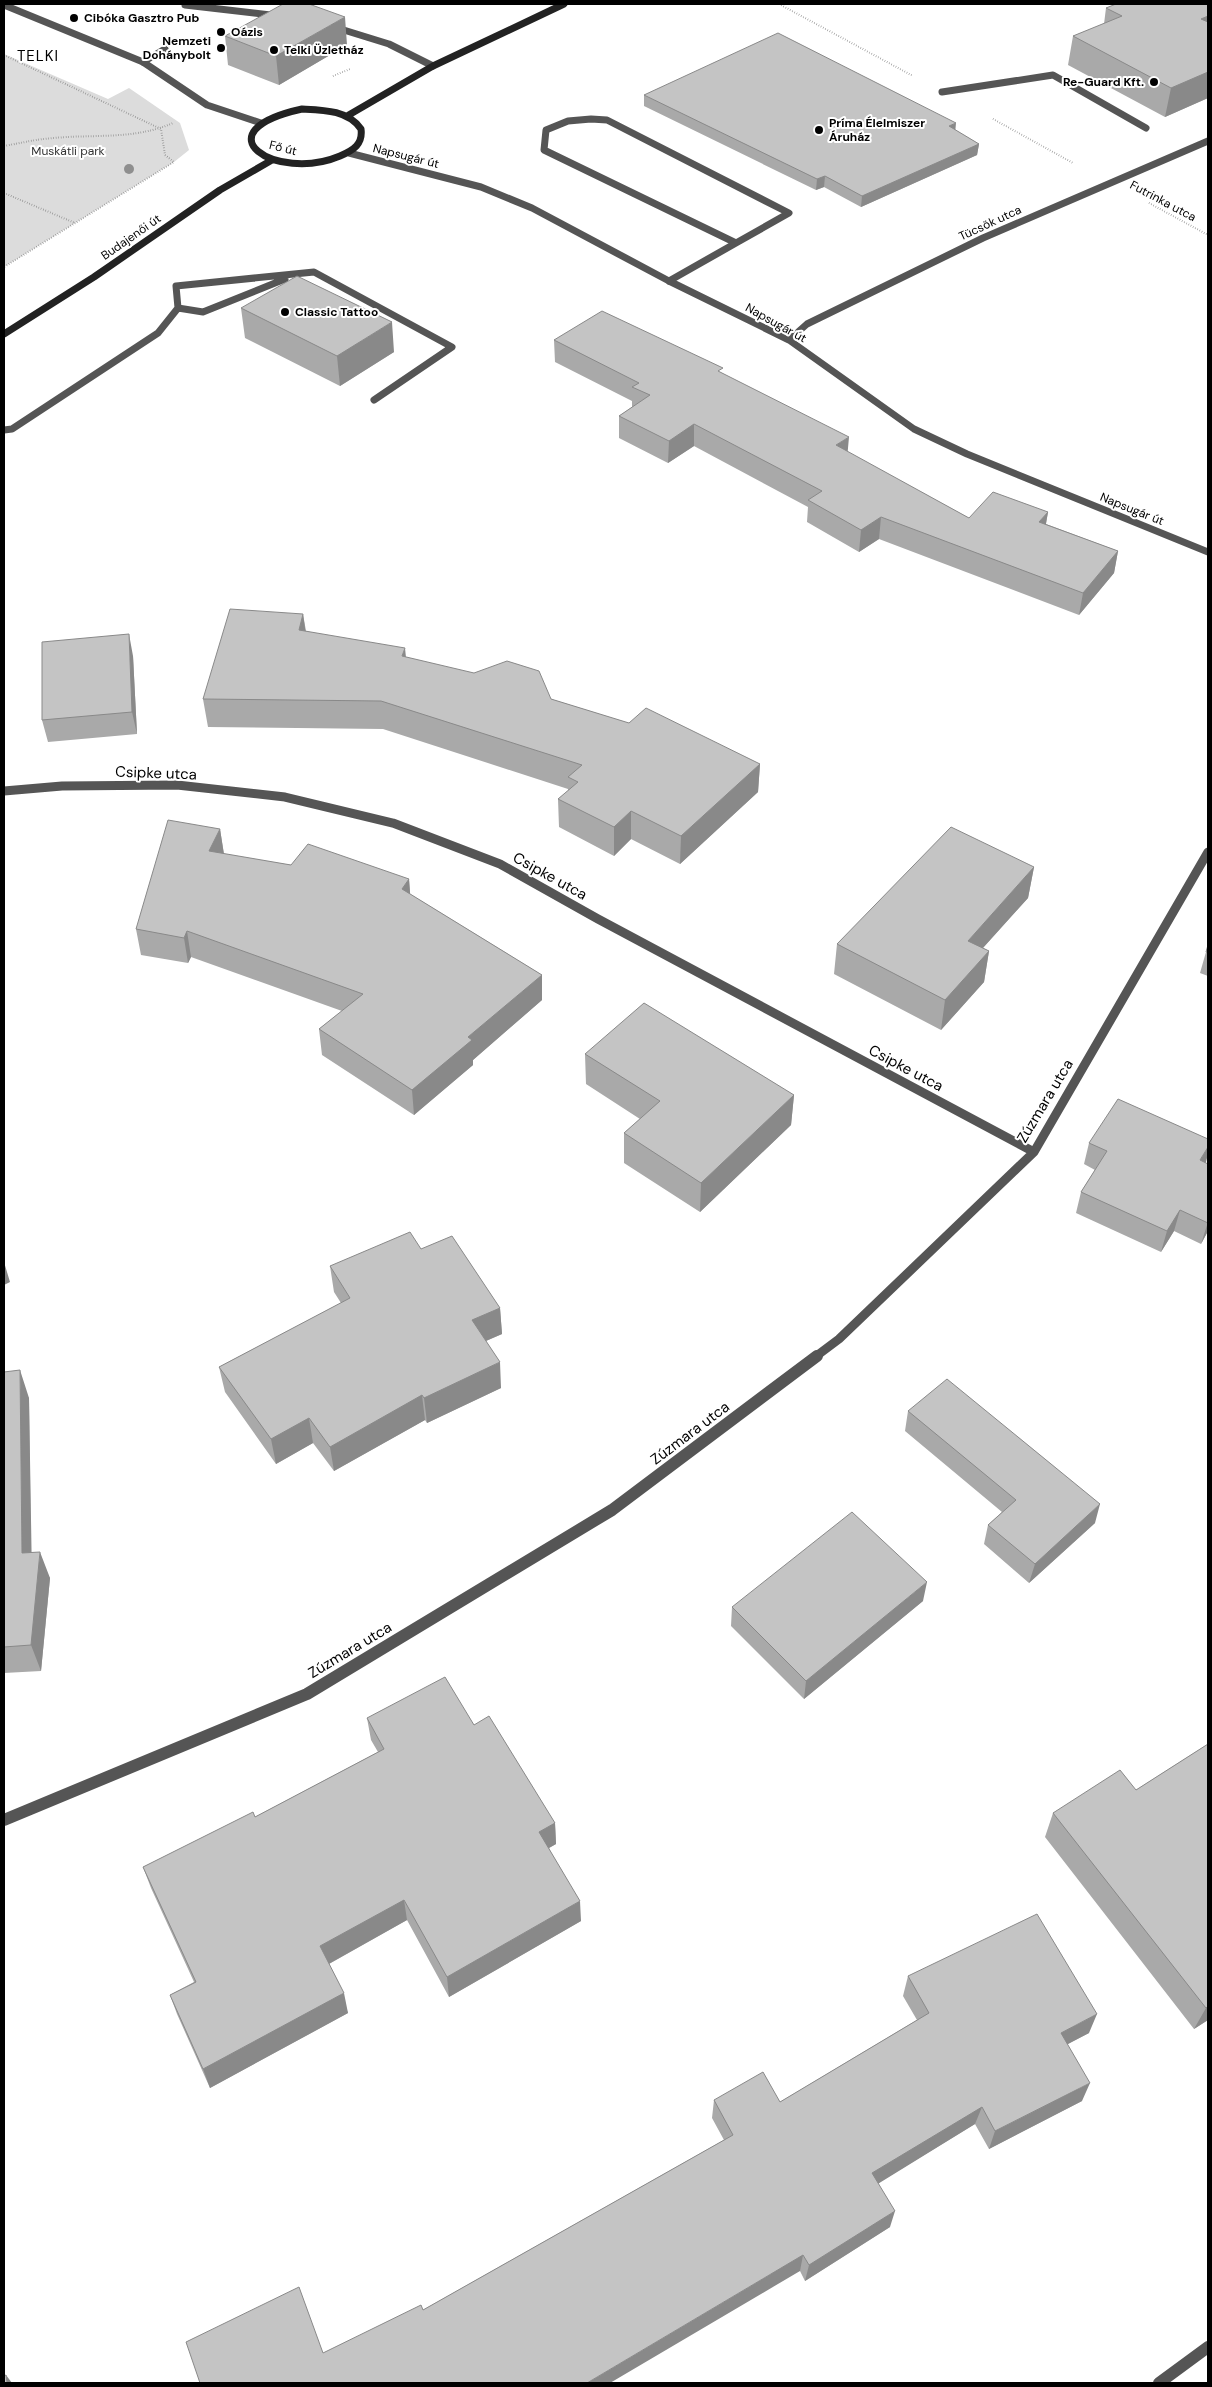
<svg xmlns="http://www.w3.org/2000/svg" width="1212" height="2387" viewBox="0 0 1212 2387" font-family="'DM Sans',sans-serif">
	<style>
		.green { fill: #dcdcdc }
		.lines { fill: none; stroke-linecap: round; stroke-linejoin: round }
		.path { stroke: #777; stroke-width: 2; stroke-dasharray: 0.5 2; stroke-linecap: butt }
		.lane { stroke: #555; stroke-width: 7 }
		.street-far2 { stroke: #555; stroke-width: 7 }
		.street-far1 { stroke: #555; stroke-width: 9 }
		.street { stroke: #555; stroke-width: 12 }
		.secondary { stroke: #222; stroke-width: 7 }
		.tree { fill: #8f8f8f }
		.wall { fill: #a9a9a9 }
		.shaded-wall { fill: #898989 }
		.building { fill: #c4c4c4; stroke: #898989 }
		.poi-dot { fill: #000; stroke: #fff; stroke-width: 2 }
		.labels { text-anchor: middle; stroke-width: 4; stroke-linejoin: round; paint-order: stroke }
		.far-poi-label { font-size: 12px; font-weight: bold; fill: #000; stroke: #fff; text-anchor: start }
		.far-street-label { font-size: 12px; fill: #000; stroke: #fff }
		.far-park-label { font-size: 12px; fill: #333; stroke: #fff }
		.far-quarter-label { font-size: 15px; letter-spacing: 1px; fill: #000; stroke: #fff }
		.street-label { font-size: 15px; fill: #000; stroke: #fff }
	</style>
	<rect width="100%" height="100%" fill="#fff"/>
	<!-- green -->
	<path class="green" d="M4,54L108,99L129,88L180,123L189,150L174,162L4,267Z"/>
	<g class="lines">
		<!-- path -->
		<path class="path" d="M779,4L913,76
			M4,55L161,129L165,155L174,162L4,267
			M333,76L350,69
			M993,119L1073,163
			M4,146C21,143 37,139 54,138C95,134 134,140 173,123
			M4,193L75,223
			M1149,203L1208,235"/>
		<!-- lane -->
		<path class="lane" d="M185,5L279,16
			M334,27L389,44L433,66
			M143,62L165,49
			M942,92L1053,75L1146,128
			M591,119L607,120L789,213L736,243L544,150L546,130L568,121Z
			M669,281L736,243
			M178,308L203,312L285,279
			M4,430L12,429L158,333L178,308L176,286L314,272L452,347L374,400"/>
		<!-- street-far2 -->
		<path class="street-far2" d="M4,5L143,62L207,105L261,123
			M349,153L481,187L532,208L669,281L789,340L914,429L967,454L1208,552
			M789,340L807,324L983,238L1208,141"/>
		<!-- street-far1 -->
		<path class="street-far1" d="M4,791L62,786L177,785L285,797L393,823L500,864L598,919L1034,1152
			M815,1357L839,1339L1034,1152L1208,852"/>
		<!-- street -->
		<path class="street" d="M4,1820L307,1694L612,1510L817,1356
			M1159,2383L1208,2347"/>
		<!-- secondary -->
		<path class="secondary" d="M302,109C323,110 348,110 361,129C363,144 354,150 340,156C276,183 198,132 302,109Z
			M347,116L433,66L564,4
			M4,334L94,277L220,190L272,160"/>
	</g>
	<!-- trees -->
	<circle class="tree" cx="129" cy="169" r="5"/>
	<!-- wall -->
	<path class="wall" d="M1208,4V98L1165,117L1068,65L1073,36L1104,24L1106,8Z
		M225,36L347,45L279,85L228,65Z
		M644,95L955,130L979,144L977,155L861,207L824,187L816,190L644,106Z
		M241,308L394,352L340,386L245,338Z
		M554,340L722,373L847,452L969,518L1048,512L1046,524L1118,551L1114,573L1079,615L879,539L859,552L807,522L808,507L694,446L668,463L619,438V416L632,407V401L555,362Z
		M303,614L306,631L406,657L551,699L760,764L758,792L680,864L631,839L614,856L559,827L558,799L568,791V789L383,729L208,727L203,699Z
		M133,656L137,734L48,742L42,720Z
		M220,829L224,854L291,865L409,879L410,894L542,975V1000L473,1060V1065L414,1115L322,1055L319,1029L342,1011L191,957L188,963L141,955L136,929Z
		M1034,867L1028,898L983,948L989,951L984,982L941,1030L834,974L837,944Z
		M1208,945V976L1200,973Z
		M585,1054L794,1095L791,1125L700,1212L624,1163V1133L640,1119L586,1084Z
		M1089,1143L1206,1162L1205,1163L1208,1231L1201,1244L1174,1231L1161,1252L1076,1213L1081,1192L1095,1170L1084,1164Z
		M421,1249L500,1308L502,1334L486,1341L501,1388L427,1423L425,1420L334,1471L313,1443L276,1464L225,1392L219,1367L341,1303L334,1292L330,1266Z
		M4,1372L29,1398L31,1552L50,1578L41,1671L4,1673Z
		M908,1411L1095,1523L1029,1583L984,1544L988,1525L1002,1512L905,1431Z
		M923,1601L804,1699L731,1626L732,1607Z
		M367,1718L474,1725L555,1823L556,1844L549,1848L581,1921L449,1997L407,1920L329,1964L348,2013L210,2088L177,2014L170,1995L194,1982L151,1888L143,1867L255,1817L378,1752L371,1740Z
		M1208,1744V2020L1194,2029L1045,1837L1053,1813L1136,1790Z
		M908,1976L1089,2033L1067,2044L1082,2101L989,2149L975,2124L878,2183L890,2227L805,2281L800,2271L423,2310L724,2140L712,2118L714,2100L780,2102L917,2020L903,1996Z"/>
	<!-- shaded-wall -->
	<path class="shaded-wall" d="M1208,16V42L1201,19Z
		M345,17L347,45L279,85L276,56Z
		M1208,72V98L1165,117L1171,88Z
		M956,123L955,134L949,126Z
		M979,144L977,155L861,207L862,196Z
		M825,176L824,187L816,190L817,179Z
		M392,322L394,352L340,386L337,356Z
		M694,424V446L668,463L669,441Z
		M849,437L847,459L836,445Z
		M1048,512L1044,534L1039,522Z
		M881,517L879,539L859,552L861,530Z
		M1118,551L1114,573L1079,615L1083,593Z
		M303,614L307,642L299,630Z
		M129,634L133,656L137,734L132,712Z
		M405,648L408,677L402,656Z
		M760,764L758,792L680,864L681,836Z
		M631,811V839L614,856V827Z
		M220,829L224,855L209,851Z
		M1034,867L1028,898L962,971L968,941Z
		M409,879L411,905L402,889Z
		M187,931L191,957L188,963L184,938Z
		M989,951L984,982L941,1030L945,1000Z
		M542,975V1000L473,1060V1065L414,1115L412,1090L468,1037Z
		M794,1095L791,1125L700,1212L701,1183Z
		M1208,1147V1154L1206,1162L1194,1182L1200,1160Z
		M1180,1210L1174,1231L1161,1252L1167,1231Z
		M1208,1222V1231L1201,1244Z
		M4,1262L10,1282L4,1285Z
		M500,1308L502,1334L474,1346L472,1320Z
		M500,1362L501,1388L427,1423L424,1398Z
		M20,1370L29,1398L32,1579L22,1553Z
		M422,1395L425,1420L334,1471L330,1447Z
		M309,1418L313,1443L276,1464L271,1439Z
		M1100,1504L1095,1523L1029,1583L1035,1564Z
		M40,1552L50,1578L41,1671L31,1645Z
		M927,1582L923,1601L804,1699L806,1681Z
		M555,1823L556,1844L540,1853L539,1832Z
		M404,1900L407,1920L325,1966L320,1946Z
		M580,1901L581,1921L449,1997L447,1977Z
		M344,1993L348,2013L210,2088L203,2069Z
		M1208,2006V2020L1194,2029L1206,2008Z
		M1097,2014L1089,2033L1053,2052L1061,2033Z
		M1090,2083L1082,2101L989,2149L995,2131Z
		M982,2107L975,2124L868,2190L872,2173Z
		M895,2211L890,2227L805,2281L809,2265Z
		M803,2255L800,2271L610,2383H587Z
		M6,2375L12,2383H7Z"/>
	<!-- building -->
	<path class="building" d="M283,4H309L345,17L276,56L225,36Z
		M1116,4H1208V16L1201,19L1208,22V72L1171,88L1073,36L1122,16L1106,8Z
		M778,33L956,123L949,126L979,144L862,196L825,176L817,179L644,95Z
		M297,276L392,322L337,356L241,308Z
		M602,311L723,368L718,371L849,437L836,445L969,518L993,492L1048,512L1039,522L1118,551L1083,593L881,517L861,530L808,500L822,491L694,424L669,441L619,416L650,395L632,387L639,383L554,340Z
		M230,609L303,614L299,630L405,648L402,656L474,673L507,661L539,671L551,699L629,723L646,708L760,764L681,836L631,811L614,827L558,799L578,782L568,777L582,765L381,701L203,699Z
		M129,634L132,712L42,720V642Z
		M168,820L220,829L209,851L291,865L308,844L409,879L402,889L542,975L468,1037L472,1040L412,1090L319,1029L363,994L187,931L184,938L136,929Z
		M951,827L1034,867L968,941L989,951L945,1000L837,944Z
		M1208,945V952H1206Z
		M644,1003L794,1095L701,1183L624,1133L660,1101L585,1054Z
		M1118,1099L1208,1139V1147L1200,1160L1208,1164V1223L1180,1210L1167,1231L1081,1192L1107,1151L1089,1143Z
		M410,1232L421,1249L452,1236L500,1308L472,1320L500,1362L424,1398L422,1395L330,1447L309,1418L271,1439L219,1367L350,1298L330,1266Z
		M20,1370L22,1553L40,1552L31,1645L4,1647V1372Z
		M947,1379L1100,1504L1035,1564L988,1525L1016,1500L908,1411Z
		M852,1512L927,1582L806,1681L732,1607Z
		M445,1677L474,1725L489,1716L555,1823L539,1832L580,1901L447,1977L404,1900L320,1946L344,1993L203,2069L170,1995L196,1982L143,1867L253,1812L255,1817L384,1749L367,1718Z
		M1208,1744V2006L1206,2008L1053,1813L1120,1770L1136,1790Z
		M1037,1914L1097,2014L1061,2033L1090,2083L995,2131L982,2107L872,2173L895,2211L809,2265L803,2255L587,2383H200L186,2342L299,2287L323,2353L421,2305L423,2310L733,2135L714,2100L763,2072L780,2102L929,2013L908,1976Z
		M6,2375L7,2383H4V2376Z"/>
	<!-- markers -->
	<g class="poi-dot">
		<circle cx="74" cy="18" r="5"/>
		<circle cx="221" cy="32" r="5"/>
		<circle cx="221" cy="48" r="5"/>
		<circle cx="274" cy="50" r="5"/>
		<circle cx="1154" cy="82" r="5"/>
		<circle cx="819" cy="130" r="5"/>
		<circle cx="285" cy="312" r="5"/>
	</g>
	<g class="labels">
		<!-- far-poi labels -->
		<g class="far-poi-label">
			<text x="84" y="22">Cibóka Gasztro Pub</text>
			<text x="231" y="36">Oázis</text>
			<text x="211" y="45" text-anchor="end">Nemzeti<tspan x="211" dy="14">Dohánybolt</tspan></text>
			<text x="284" y="54">Telki Üzletház</text>
			<text x="1144" y="86" text-anchor="end">Re-Guard Kft.</text>
			<text x="829" y="127">Príma Élelmiszer<tspan x="829" dy="14">Áruház</tspan></text>
			<text x="295" y="316">Classic Tattoo</text>
		</g>
		<!-- far-street labels -->
		<g class="far-street-label">
			<text transform="translate(283 148) rotate(14)" y="4">Fő út</text>
			<text transform="translate(406 156) rotate(14)" y="4">Napsugár út</text>
			<text transform="translate(1163 201) rotate(28)" y="4">Futrinka utca</text>
			<text transform="translate(990 223) rotate(-25)" y="4">Tücsök utca</text>
			<text transform="translate(131 237) rotate(-35)" y="4">Budajenői út</text>
			<text transform="translate(776 323) rotate(29)" y="4">Napsugár út</text>
			<text transform="translate(1132 509) rotate(22)" y="4">Napsugár út</text>
		</g>
		<!-- far-park labels -->
		<g class="far-park-label">
			<text x="68" y="155">Muskátli park</text>
		</g>
		<!-- far-quarter labels -->
		<g class="far-quarter-label">
			<text x="38" y="61">TELKI</text>
		</g>
		<!-- street labels -->
		<g class="street-label">
			<text transform="translate(156 773) rotate(2)" y="5">Csipke utca</text>
			<text transform="translate(550 876) rotate(29)" y="5">Csipke utca</text>
			<text transform="translate(906 1068) rotate(28)" y="5">Csipke utca</text>
			<text transform="translate(1045 1101) rotate(-59)" y="5">Zúzmara utca</text>
			<text transform="translate(690 1433) rotate(-37)" y="5">Zúzmara utca</text>
			<text transform="translate(350 1650) rotate(-31)" y="5">Zúzmara utca</text>
		</g>
	</g>
	<!-- border -->
	<rect width="1212" height="2387" fill="none" stroke="#000000" stroke-width="10"/>
</svg>
